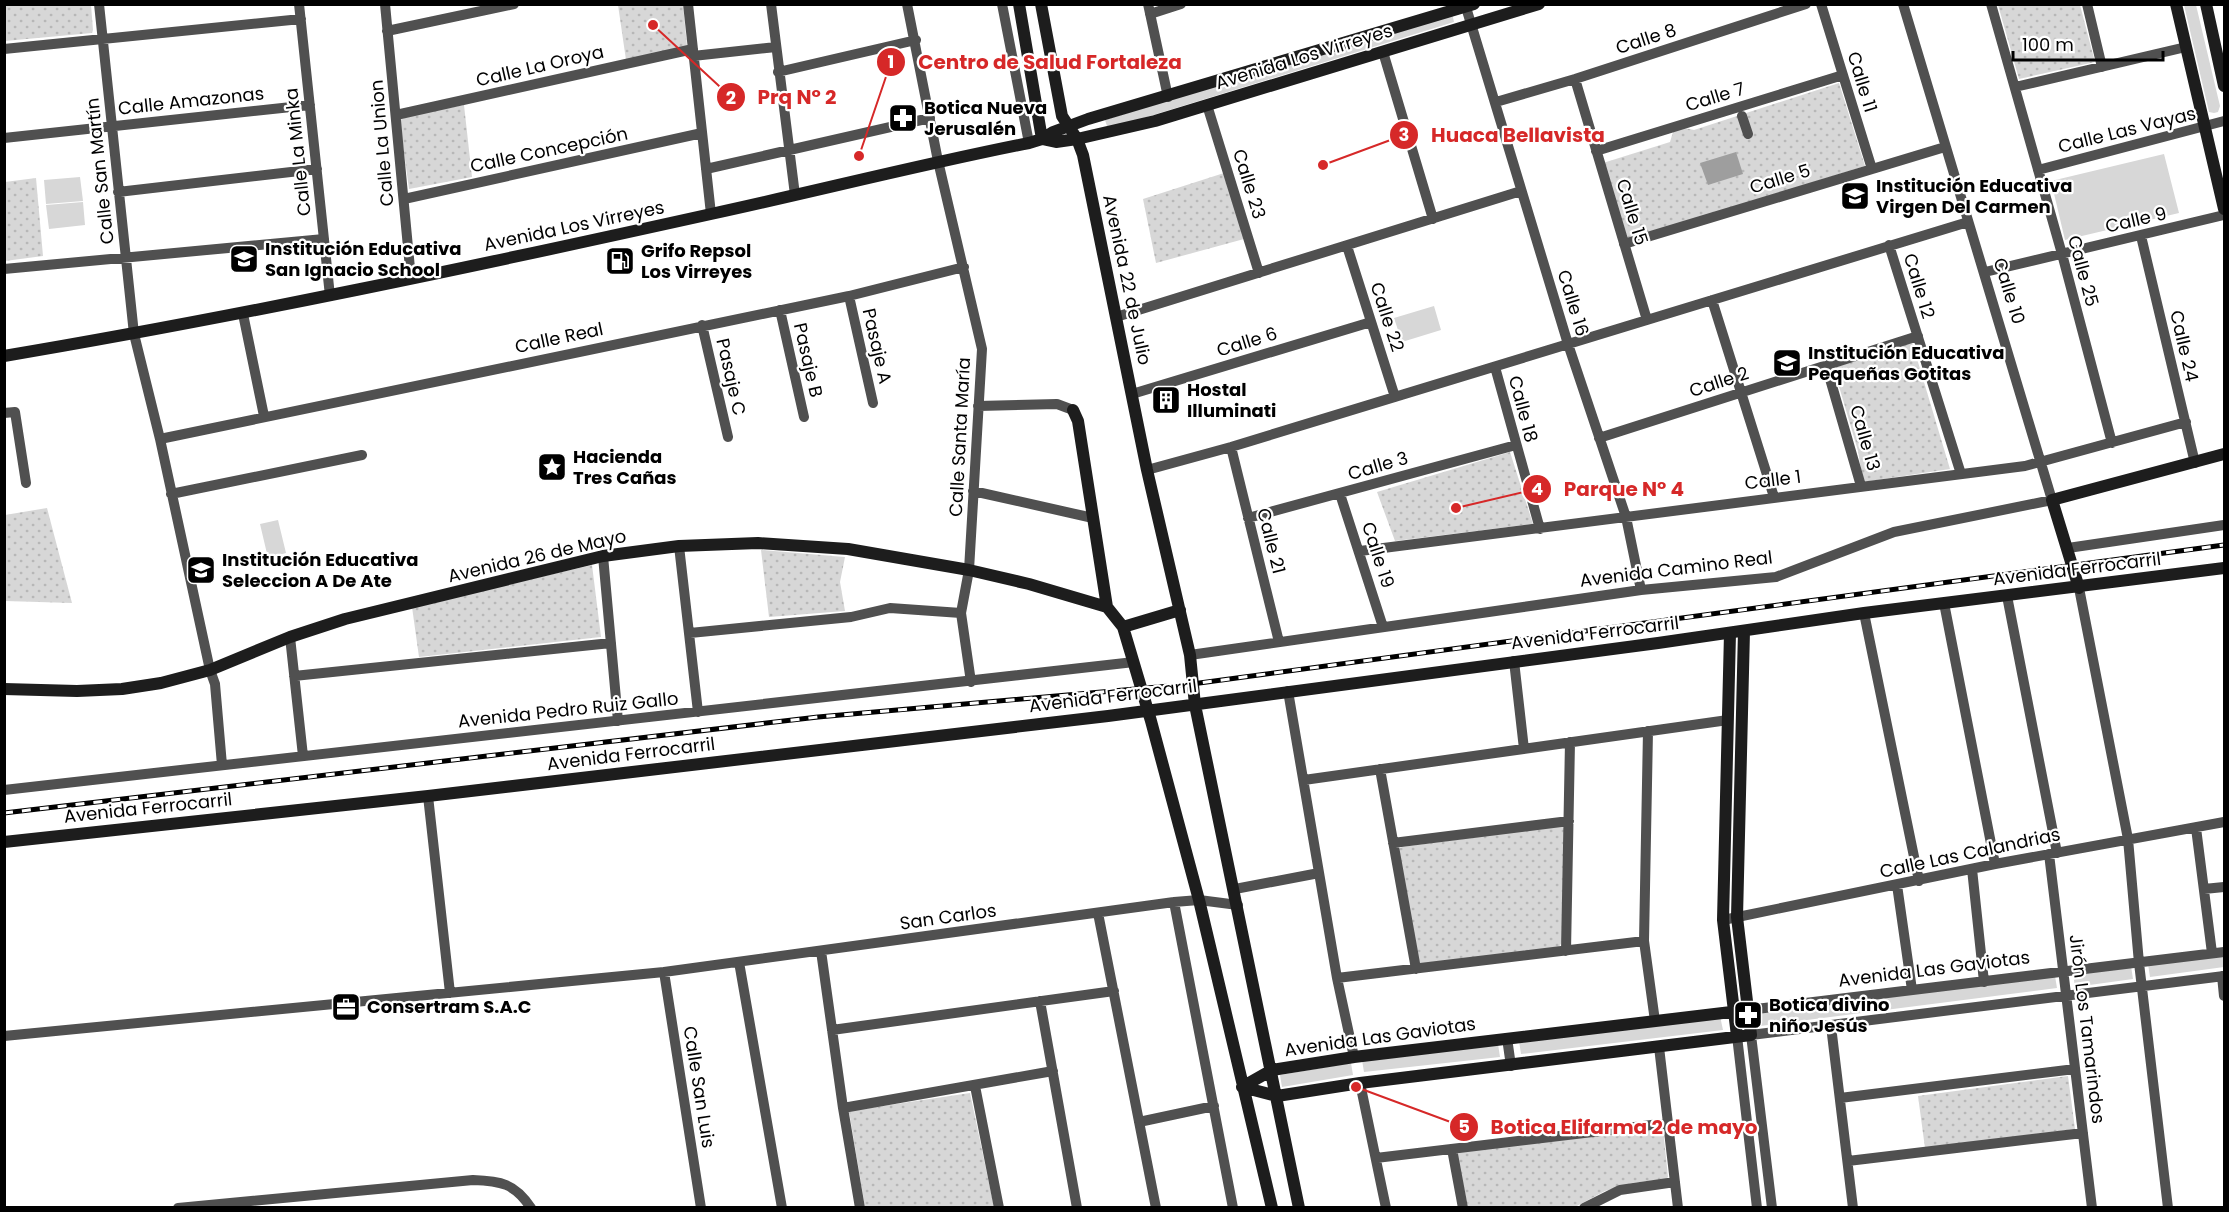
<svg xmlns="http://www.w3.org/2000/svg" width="2229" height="1212" viewBox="0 0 2229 1212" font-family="Poppins,sans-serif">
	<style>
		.green { fill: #d7d7d7 }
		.park { fill: url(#park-dots) }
		.water { fill: #9e9e9e }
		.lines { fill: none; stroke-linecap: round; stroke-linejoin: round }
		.street { stroke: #505050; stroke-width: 10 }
		.secondary { stroke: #1d1d1d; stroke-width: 12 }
		.rail-casing { stroke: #000; stroke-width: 5 }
		.rail { stroke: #fff; stroke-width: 3; stroke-dasharray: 9; stroke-linecap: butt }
		.labels { text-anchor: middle; stroke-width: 4.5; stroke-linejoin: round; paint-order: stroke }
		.street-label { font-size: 18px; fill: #000; stroke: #fff }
		.poi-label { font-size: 18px; font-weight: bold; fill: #000; stroke: #fff; text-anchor: start }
		.leader { fill: none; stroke: #d62828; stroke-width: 2 }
		.callout-dot { fill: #d62828; stroke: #fff; stroke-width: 2 }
		.mark-label { font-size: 18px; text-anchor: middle; font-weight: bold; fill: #fff }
		.callout-label { font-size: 20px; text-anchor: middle; font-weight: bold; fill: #d62828; stroke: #fff; stroke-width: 4.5; stroke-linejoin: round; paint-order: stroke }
	</style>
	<defs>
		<pattern id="park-dots" width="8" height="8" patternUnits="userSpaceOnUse" patternTransform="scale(1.5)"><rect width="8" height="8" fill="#d7d7d7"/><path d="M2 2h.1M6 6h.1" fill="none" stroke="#b7b7b7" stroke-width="1.8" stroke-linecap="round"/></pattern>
	</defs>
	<rect width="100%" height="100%" fill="#fff"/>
	<!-- green -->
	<path class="green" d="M2184,5H2196L2220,106L2218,112L2214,113L2209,112Z
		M1452,13L1454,22L1108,129L1105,120Z
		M2164,154L2179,213L2065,240L2051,181Z
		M80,177L83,201L46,204L44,180Z
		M83,202L85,225L49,229L46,205Z
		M1434,306L1441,330L1402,342L1394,318Z
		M278,520L286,553L268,558L260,524Z
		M2224,955V967L2150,977L2148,964Z
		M2131,966L2133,979L2075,987L2073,974Z
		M2055,976L2057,988L1760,1026L1757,1012Z
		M1720,1016L1723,1030L1521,1054L1519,1041Z
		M1498,1044L1500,1057L1364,1072L1362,1060Z
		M1351,1063L1353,1075L1282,1087L1280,1075Z"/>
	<!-- park -->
	<path class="park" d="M5,4L91,5L93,30L92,33L5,41Z
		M618,5H683L687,46L626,60Z
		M1998,5H2080L2095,62L2019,79Z
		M1839,83L1865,166L1628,240L1603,163L1670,142L1673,132L1684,128L1694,130Z
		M464,105L472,177L409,189L400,123L402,117Z
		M1224,173L1244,239L1156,263L1143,199Z
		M36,178L43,256L5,261V182Z
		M1912,342L1950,469L1863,482L1858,451L1833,366Z
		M1510,452L1533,524L1395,541L1377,492Z
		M47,508L72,603L5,601V515Z
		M761,550L845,557L840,582L845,611L769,617Z
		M592,565L601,637L419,657L412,607Z
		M1561,826L1564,828L1562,942L1559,947L1423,966L1419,961L1397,850L1402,847Z
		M2068,1076L2075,1129L1925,1148L1918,1096Z
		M970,1093L994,1207H865L849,1111Z
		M1661,1127L1663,1129L1668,1177L1666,1179L1632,1183L1605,1191L1575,1207H1468L1457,1155L1460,1151Z"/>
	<!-- water -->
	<path class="water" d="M1736,152L1743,174L1708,185L1700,163Z"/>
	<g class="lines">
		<!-- street -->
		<path class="street" d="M99,4L134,334L160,439L210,670L215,684L222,765
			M299,4L330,296
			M385,4L411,279
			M688,4L711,214
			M771,4L795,195
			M907,4L938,161L982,349L969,570L961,613L971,682
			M1002,4L1029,143
			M1148,4L1168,97
			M1465,4L1568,344L1626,517L1641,590
			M1821,4L1872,169
			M1991,4L2062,254L2112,443
			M2087,4L2102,67
			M1150,14L1181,4
			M387,31L514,4
			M4,49L301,19
			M1383,52L1433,219
			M693,56L776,47
			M778,72L916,40
			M1575,79L1647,320
			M2015,87L2186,47
			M1496,102L1575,79L1806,4
			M1207,105L1259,273
			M396,115L693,49
			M1742,116L1748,134
			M4,138L310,105
			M1596,151L1843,75
			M706,169L930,118
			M2038,170L2224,121
			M118,192L317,169
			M404,199L702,133
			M2141,236L2195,463
			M1624,244L1945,147
			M1889,245L1961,474
			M1347,246L1395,397
			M4,269L324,239
			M1985,272L2224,215
			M849,296L873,403
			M1712,300L1774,497
			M780,310L804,417
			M243,314L264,416
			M1116,317L1521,191
			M702,325L728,437
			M1826,365L1861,486
			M1495,367L1540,529
			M1132,394L1371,322
			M978,406L1057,404L1073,410
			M4,413L15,412L26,483
			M1599,438L1918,336
			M160,439L849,296L964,267
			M1231,447L1279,642
			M1147,470L1231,447L1968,222
			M973,491L1093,518
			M171,494L362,455
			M1340,494L1383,627
			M1248,518L1516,445
			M679,546L698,712
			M2068,548L2224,525
			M1360,551L2025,466L2186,422
			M603,556L618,721
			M2079,588L2128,839L2139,963L2168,1208
			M2007,596L2057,853
			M1944,603L1995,864
			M1864,613L1919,881
			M690,633L851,617L890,608L961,613
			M290,637L303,756
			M1190,655L1641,590L1776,577L1894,532L2052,500L1903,4
			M1514,661L1524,749
			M294,676L611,643
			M1288,691L1337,978L1354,1057
			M1648,731L1644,941L1655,1021
			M1380,769L1416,969
			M1304,780L1728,720
			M4,790L1134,662
			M428,796L450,993
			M2196,828L2212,953
			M1393,843L1569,821
			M2049,854L2092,1208
			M1972,869L1984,982
			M1897,885L1912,990
			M1235,889L1319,873
			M2204,889L2224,887
			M1174,902L1233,1208
			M1098,913L1156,1208
			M1723,920L1995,864L2224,822
			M821,951L843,1108L860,1208
			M1566,951L1570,742
			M739,962L782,1208
			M664,972L701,1208
			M2222,976L2224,996
			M1337,978L1644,941
			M1040,1001L1077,1208
			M1748,1010L2224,952
			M1831,1026L1853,1208
			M832,1030L1114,991
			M4,1036L664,972L1174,902L1199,900L1238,905
			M1737,1036L1757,1208
			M1507,1038L1511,1066
			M1659,1047L1678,1208
			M1360,1083L1386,1208
			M975,1086L999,1208
			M1840,1098L2075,1069
			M843,1108L1053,1071
			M1139,1122L1214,1106
			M1452,1149L1463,1208
			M1376,1158L1668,1123
			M1848,1161L2083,1133
			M178,1208L473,1180C500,1181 515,1183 531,1208
			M1584,1208L1620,1190L1675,1182
			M1772,1208L1751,1035L2224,976"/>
		<!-- secondary -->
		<path class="secondary" d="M1019,4L1042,139
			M1041,4L1062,116L1077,139L1083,155L1147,470L1190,655L1195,705L1299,1208
			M2176,4L2224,209
			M2206,4L2224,86
			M1042,139L1056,142L1077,139L1155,121L1539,4
			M4,356C241,316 476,266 711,214C817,191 922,164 1029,143L1042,139L1053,132L1088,119L1474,4
			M1073,410L1078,421L1107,607
			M2079,588L2052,500L2224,454
			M1123,627L1180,610
			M1730,633L1723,920L1737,1036
			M4,689L77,691L122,689L161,683L210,670L290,637L345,619L603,556L679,546L758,543L848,549L969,570L1029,584L1107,607L1123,627L1151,721L1199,900L1272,1208
			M4,842L428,796L1108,716L1658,643L1864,613L2224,568
			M1242,1087L1277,1096L1360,1083L1751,1035L1737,917L1744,631
			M1242,1087L1272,1070L1354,1057L1748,1010"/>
		<!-- rail casing -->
		<g class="rail-casing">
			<path id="rail" d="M4,813L818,717L1192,684L2224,545"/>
		</g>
		<!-- rail -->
		<use href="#rail" class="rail"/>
	</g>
	<!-- icons -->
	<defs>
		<g id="pharmacy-square" transform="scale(1.5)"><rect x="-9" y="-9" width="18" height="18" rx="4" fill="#000" stroke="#fff"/><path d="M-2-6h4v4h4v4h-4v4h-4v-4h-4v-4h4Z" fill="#fff"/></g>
		<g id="school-square" transform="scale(1.5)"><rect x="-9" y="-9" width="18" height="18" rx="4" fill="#000" stroke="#fff"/><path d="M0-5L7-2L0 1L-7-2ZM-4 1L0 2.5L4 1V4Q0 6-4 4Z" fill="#fff"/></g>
		<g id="fuel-square" transform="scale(1.5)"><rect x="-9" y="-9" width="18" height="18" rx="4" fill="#000" stroke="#fff"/><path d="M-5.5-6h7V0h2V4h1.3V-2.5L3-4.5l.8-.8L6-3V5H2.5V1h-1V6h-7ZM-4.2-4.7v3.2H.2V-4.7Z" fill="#fff"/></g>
		<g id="building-square" transform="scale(1.5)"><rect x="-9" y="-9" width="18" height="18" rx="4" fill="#000" stroke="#fff"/><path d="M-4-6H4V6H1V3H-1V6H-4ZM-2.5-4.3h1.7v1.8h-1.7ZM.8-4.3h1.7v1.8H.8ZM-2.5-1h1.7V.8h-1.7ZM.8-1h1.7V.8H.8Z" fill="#fff"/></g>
		<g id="sight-square" transform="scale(1.5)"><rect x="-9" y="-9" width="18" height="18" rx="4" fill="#000" stroke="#fff"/><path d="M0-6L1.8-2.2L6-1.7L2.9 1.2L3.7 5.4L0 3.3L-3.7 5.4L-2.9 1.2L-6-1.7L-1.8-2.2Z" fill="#fff"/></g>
		<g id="office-square" transform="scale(1.5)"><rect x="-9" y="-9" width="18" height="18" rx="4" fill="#000" stroke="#fff"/><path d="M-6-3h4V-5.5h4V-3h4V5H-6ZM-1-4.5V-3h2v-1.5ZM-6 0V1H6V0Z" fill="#fff"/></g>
	</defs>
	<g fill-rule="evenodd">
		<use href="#pharmacy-square" x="903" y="118"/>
		<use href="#school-square" x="1855" y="196"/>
		<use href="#school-square" x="244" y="259"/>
		<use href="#fuel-square" x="620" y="261"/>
		<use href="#school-square" x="1787" y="363"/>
		<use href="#building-square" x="1166" y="400"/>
		<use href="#sight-square" x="552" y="467"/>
		<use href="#school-square" x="201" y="570"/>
		<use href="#office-square" x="346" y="1007"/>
		<use href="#pharmacy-square" x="1748" y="1015"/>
	</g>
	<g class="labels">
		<!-- street labels -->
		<g class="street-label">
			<text transform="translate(1646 39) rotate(-18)" y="6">Calle 8</text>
			<text transform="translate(1304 57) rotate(-17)" y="6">Avenida Los Virreyes</text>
			<text transform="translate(540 66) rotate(-13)" y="6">Calle La Oroya</text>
			<text transform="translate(1862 82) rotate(73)" y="6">Calle 11</text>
			<text transform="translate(1715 97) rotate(-17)" y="6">Calle 7</text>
			<text transform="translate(191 101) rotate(-6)" y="6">Calle Amazonas</text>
			<text transform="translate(2127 130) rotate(-14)" y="6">Calle Las Vayas</text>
			<text transform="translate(382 143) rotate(-95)" y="6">Calle La Union</text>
			<text transform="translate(549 150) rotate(-12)" y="6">Calle Concepción</text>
			<text transform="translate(298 152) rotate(-96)" y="6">Calle La Minka</text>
			<text transform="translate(100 171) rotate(-96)" y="6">Calle San Martín</text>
			<text transform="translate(1780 179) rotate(-17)" y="6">Calle 5</text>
			<text transform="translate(1249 184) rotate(73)" y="6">Calle 23</text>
			<text transform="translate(1632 212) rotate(73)" y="6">Calle 15</text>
			<text transform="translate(2136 220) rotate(-13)" y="6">Calle 9</text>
			<text transform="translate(574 226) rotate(-12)" y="6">Avenida Los Virreyes</text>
			<text transform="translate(2083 271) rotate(75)" y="6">Calle 25</text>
			<text transform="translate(1127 280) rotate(78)" y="6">Avenida 22 de Julio</text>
			<text transform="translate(1919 286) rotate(73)" y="6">Calle 12</text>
			<text transform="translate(2009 291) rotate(73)" y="6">Calle 10</text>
			<text transform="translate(1573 303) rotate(73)" y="6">Calle 16</text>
			<text transform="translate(1387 317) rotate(72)" y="6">Calle 22</text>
			<text transform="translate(559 338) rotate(-12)" y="6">Calle Real</text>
			<text transform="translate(1247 342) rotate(-17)" y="6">Calle 6</text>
			<text transform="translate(877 346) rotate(77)" y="6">Pasaje A</text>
			<text transform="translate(2184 346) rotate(77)" y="6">Calle 24</text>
			<text transform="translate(808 360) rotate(77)" y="6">Pasaje B</text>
			<text transform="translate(731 377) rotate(77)" y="6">Pasaje C</text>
			<text transform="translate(1719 382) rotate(-18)" y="6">Calle 2</text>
			<text transform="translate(1523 409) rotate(75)" y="6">Calle 18</text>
			<text transform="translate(960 437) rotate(-87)" y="6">Calle Santa María</text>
			<text transform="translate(1865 438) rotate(74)" y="6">Calle 13</text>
			<text transform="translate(1378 466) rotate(-16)" y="6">Calle 3</text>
			<text transform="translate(1773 480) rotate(-7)" y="6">Calle 1</text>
			<text transform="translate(1271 541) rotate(76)" y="6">Calle 21</text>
			<text transform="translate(1378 555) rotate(72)" y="6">Calle 19</text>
			<text transform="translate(537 556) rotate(-13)" y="6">Avenida 26 de Mayo</text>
			<text transform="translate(1676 569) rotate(-7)" y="6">Avenida Camino Real</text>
			<text transform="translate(2077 569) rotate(-7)" y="6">Avenida Ferrocarril</text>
			<text transform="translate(1595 633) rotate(-7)" y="6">Avenida Ferrocarril</text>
			<text transform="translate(1113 696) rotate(-7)" y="6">Avenida Ferrocarril</text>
			<text transform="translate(568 710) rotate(-6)" y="6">Avenida Pedro Ruiz Gallo</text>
			<text transform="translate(631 754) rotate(-7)" y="6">Avenida Ferrocarril</text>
			<text transform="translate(148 808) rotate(-6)" y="6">Avenida Ferrocarril</text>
			<text transform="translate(1970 853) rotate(-12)" y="6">Calle Las Calandrias</text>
			<text transform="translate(948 917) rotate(-8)" y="6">San Carlos</text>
			<text transform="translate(1934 969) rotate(-7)" y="6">Avenida Las Gaviotas</text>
			<text transform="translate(2087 1029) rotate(83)" y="6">Jirón Los Tamarindos</text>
			<text transform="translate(1380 1037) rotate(-8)" y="6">Avenida Las Gaviotas</text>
			<text transform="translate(699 1087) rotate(81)" y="6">Calle San Luis</text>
		</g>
		<!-- poi labels -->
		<g class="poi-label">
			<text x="924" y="114">Botica Nueva<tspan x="924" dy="21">Jerusalén</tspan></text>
			<text x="1876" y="192">Institución Educativa<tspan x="1876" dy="21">Virgen Del Carmen</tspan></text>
			<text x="265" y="255">Institución Educativa<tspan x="265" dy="21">San Ignacio School</tspan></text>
			<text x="641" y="257">Grifo Repsol<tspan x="641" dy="21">Los Virreyes</tspan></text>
			<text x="1808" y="359">Institución Educativa<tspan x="1808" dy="21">Pequeñas Gotitas</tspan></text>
			<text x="1187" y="396">Hostal<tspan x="1187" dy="21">Illuminati</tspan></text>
			<text x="573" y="463">Hacienda<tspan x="573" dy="21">Tres Cañas</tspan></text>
			<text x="222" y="566">Institución Educativa<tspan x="222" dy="21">Seleccion A De Ate</tspan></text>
			<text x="1769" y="1011">Botica divino<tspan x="1769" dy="21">niño Jesús</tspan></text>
			<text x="367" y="1013">Consertram S.A.C</text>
		</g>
	</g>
	<!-- callouts -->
	<path class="leader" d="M859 156L891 62M653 25L731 97M1323 165L1404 135M1456 508L1537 489M1356 1087L1464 1127"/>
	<g class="callout-dot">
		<circle cx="859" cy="156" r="6"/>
		<circle cx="653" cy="25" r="6"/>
		<circle cx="1323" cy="165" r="6"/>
		<circle cx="1456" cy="508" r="6"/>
		<circle cx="1356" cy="1087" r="6"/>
		<circle cx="891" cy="62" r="15"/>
		<circle cx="731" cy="97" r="15"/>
		<circle cx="1404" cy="135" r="15"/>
		<circle cx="1537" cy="489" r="15"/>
		<circle cx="1464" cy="1127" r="15"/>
	</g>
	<g class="mark-label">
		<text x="891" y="68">1</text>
		<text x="731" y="104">2</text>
		<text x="1404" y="141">3</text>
		<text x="1537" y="495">4</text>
		<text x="1464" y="1133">5</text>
	</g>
	<g class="callout-label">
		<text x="1050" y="69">Centro de Salud Fortaleza</text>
		<text x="797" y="104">Prq N° 2</text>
		<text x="1518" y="142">Huaca Bellavista</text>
		<text x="1624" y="496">Parque N° 4</text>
		<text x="1624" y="1134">Botica Elifarma 2 de mayo</text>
	</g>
	<!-- border -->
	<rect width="2229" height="1212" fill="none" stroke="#000000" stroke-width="12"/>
	<!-- scale -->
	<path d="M2013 51v9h150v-9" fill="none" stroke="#000000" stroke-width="3"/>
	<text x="2022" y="51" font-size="18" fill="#000000" stroke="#ffffff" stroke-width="4.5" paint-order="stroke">100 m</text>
</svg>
